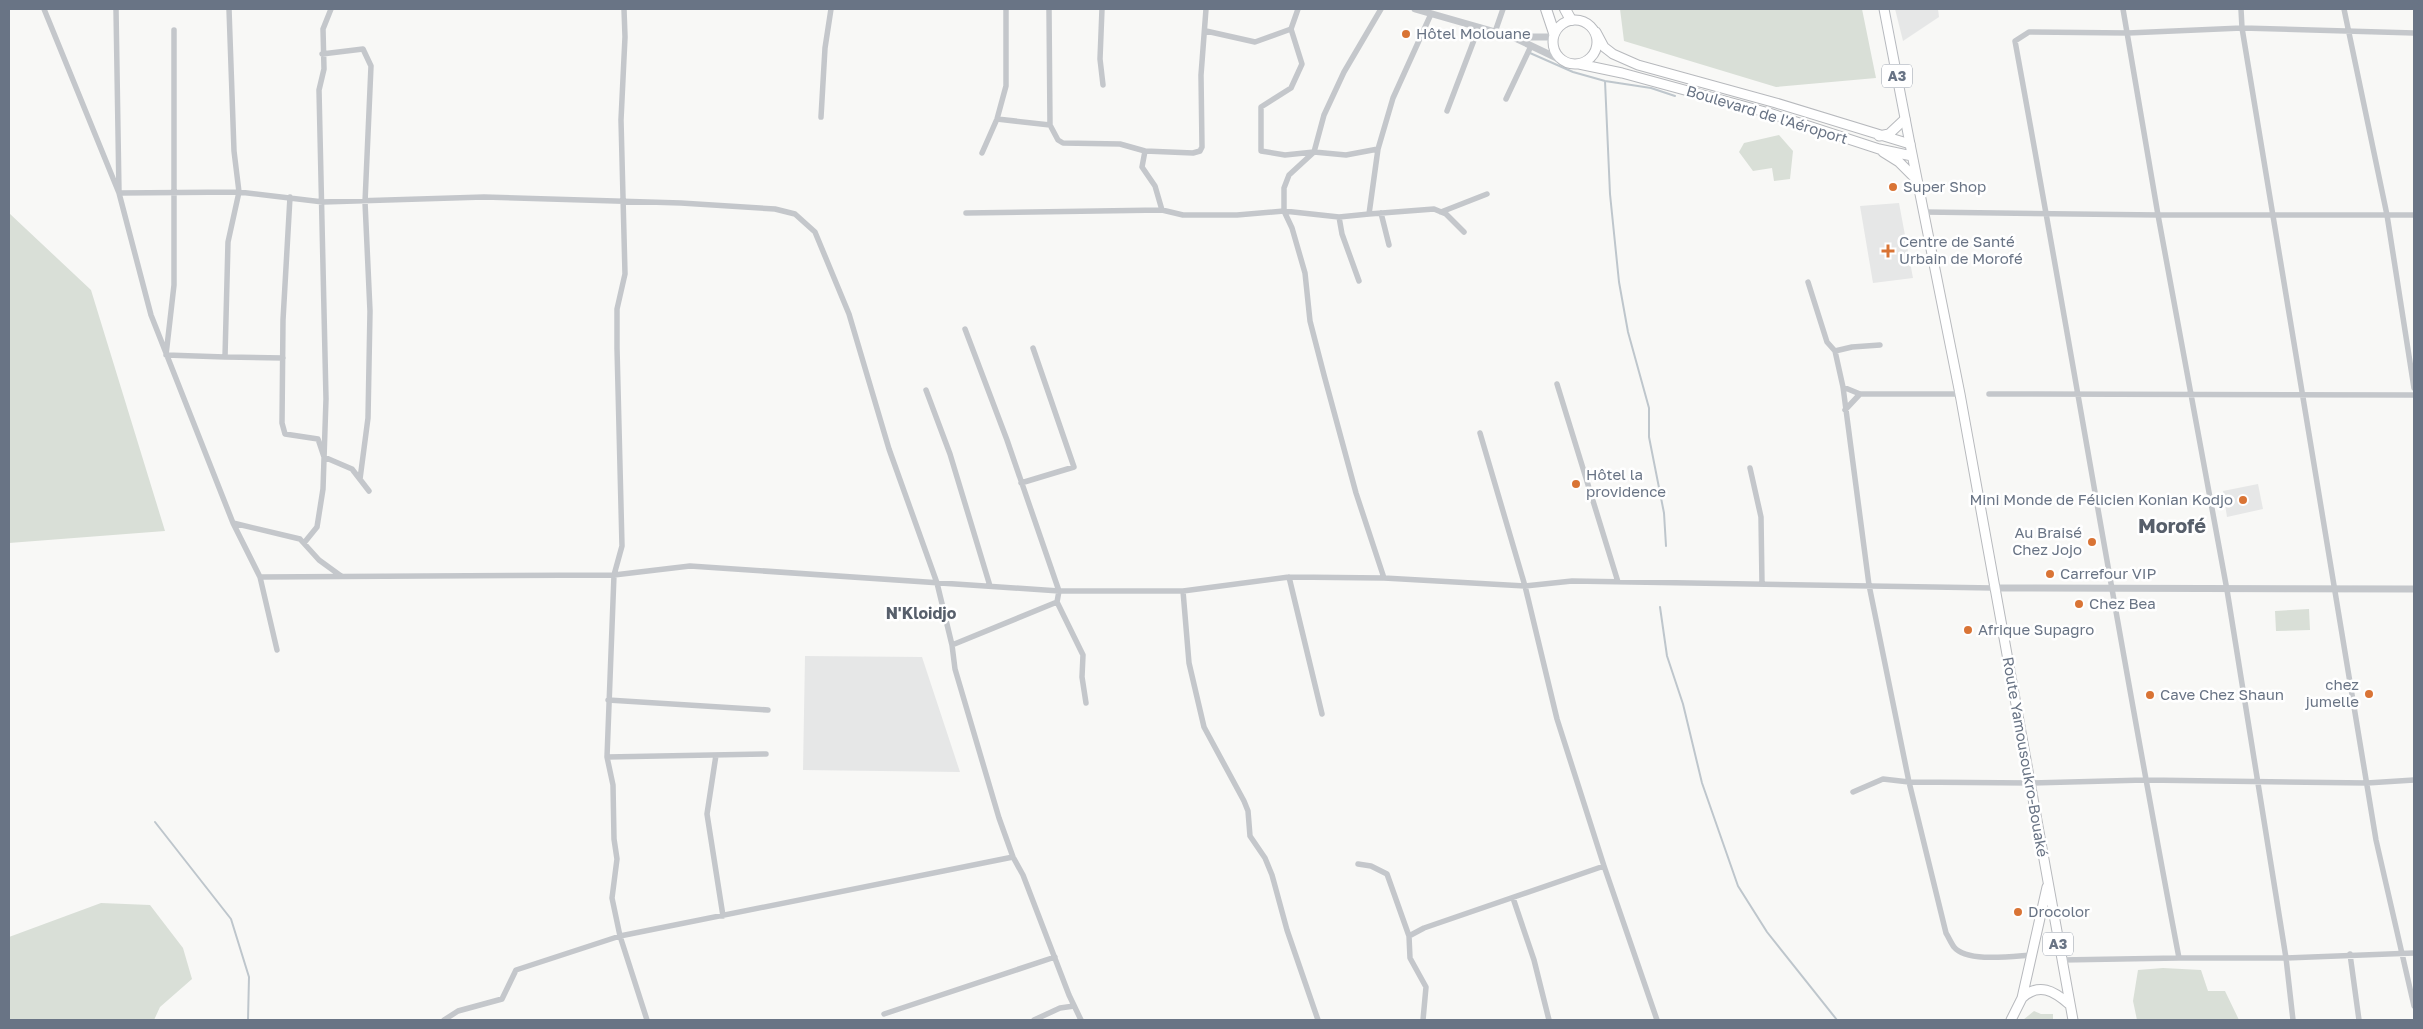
<svg xmlns="http://www.w3.org/2000/svg" width="2423" height="1029" viewBox="0 0 2423 1029" font-family="'Golos Text',sans-serif">
	<style>
		.built { fill: #e6e7e7 }
		.green { fill: #d9dfd7 }
		.lines { fill: none; stroke-linecap: round; stroke-linejoin: round }
		.stream { stroke: #bec6cc; stroke-width: 2 }
		.primary-casing { stroke: #b7babf; stroke-width: 11 }
		.trunk-casing { stroke: #b7b9bd; stroke-width: 11 }
		.motorway-casing { stroke: #b7b9bd; stroke-width: 12 }
		.minor { stroke: #c4c7cb; stroke-width: 5.5 }
		.tertiary { stroke: #c4c7cb; stroke-width: 7 }
		.primary { stroke: #fff; stroke-width: 9 }
		.trunk { stroke: #fff; stroke-width: 9 }
		.motorway { stroke: #fff; stroke-width: 10 }
		.poi-dot { fill: #d97435; stroke: #fff; stroke-width: 2 }
		.labels { text-anchor: middle; stroke-width: 5; stroke-linejoin: round; paint-order: stroke }
		.shield { fill: #fff; stroke: #969eaa; stroke-width: 1 }
		.shield-label { font-size: 14px; font-weight: bold; fill: #697485 }
		.poi-label { font-size: 15px; fill: #697485; stroke: #fff; text-anchor: start }
		.street-label { font-size: 15px; fill: #697485; stroke: #fff }
		.neighbourhood-label { font-size: 16px; font-weight: bold; fill: #575f6b; stroke: #fff }
		.district-label { font-size: 20px; font-weight: bold; fill: #575f6b; stroke: #fff }
	</style>
	<rect width="100%" height="100%" fill="#f8f8f6"/>
	<!-- built -->
	<path class="built" d="M1895,9H1938L1939,17L1903,41Z
		M1899,203L1913,278L1873,283L1860,206Z
		M2258,484L2263,509L2227,517L2223,491Z
		M805,656L922,657L960,772L803,770Z"/>
	<!-- green -->
	<path class="green" d="M1620,9H1862L1876,78L1776,87L1624,41Z
		M1779,135L1793,151L1790,179L1774,181L1772,168L1753,171L1739,152L1744,143Z
		M9,213L91,290L165,531L9,543Z
		M2309,609L2310,630L2276,631L2275,611Z
		M101,903L150,905L183,948L192,979L160,1007L154,1020H9V937Z
		M2163,968L2201,970L2208,991H2225L2239,1020H2137L2133,1001L2138,970Z
		M2034,1011L2041,1014H2053V1020H2023Z"/>
	<g class="lines">
		<!-- stream -->
		<path class="stream" d="M1530,53L1573,72L1605,81L1651,88L1675,96
			M1605,81L1610,194L1619,282L1628,332L1649,408V437L1664,513L1666,546
			M1660,607L1667,656L1683,704L1702,783L1738,886L1767,932L1837,1020
			M155,822L231,919L249,977L248,1020"/>
		<!-- primary casing -->
		<g class="primary-casing">
			<path id="primary" d="M1884,9L1910,144"/>
		</g>
		<!-- trunk casing -->
		<g class="trunk-casing">
			<path id="trunk" d="M1553 42a22 22 0 1 1 44 0a22 22 0 1 1-44 0Z
				M1596,32L1604,47L1613,54L1638,65L1776,103L1910,144L1960,394L2073,1020
				M1579,64L1622,73L1769,113L1879,149L1912,156
				M1879,136L1889,134L1905,119
				M1883,152L1899,162L1917,180
				M2022,998C2039,982 2054,991 2069,1004
				M2011,1020L2022,998L2047,887"/>
		</g>
		<!-- motorway casing -->
		<g class="motorway-casing">
			<path id="motorway" d="M1546,9L1554,33
				M1565,9L1571,20"/>
		</g>
		<!-- minor -->
		<path class="minor" d="M44,9L119,193L151,315L233,523L260,577L277,650
			M116,9L119,193L239,192L323,202L484,197L681,203L775,209L795,214L815,232L849,314L889,449L937,583L952,645L955,669L999,818L1013,857L1023,875L1069,995L1081,1020
			M624,9L625,37L621,120L625,274L617,309V348L622,546L614,575L607,757L613,785L614,839L617,859L612,898L620,936L647,1020
			M1049,9L1050,125L1058,140L1063,143L1120,144L1145,151L1193,153L1200,151L1202,147L1201,75L1206,9
			M1102,9L1100,59L1103,85
			M1381,9L1344,72L1324,115L1314,152L1289,175L1284,188V211L1292,228L1305,273L1310,321L1324,375L1356,493L1384,578
			M2123,9L2158,215L2227,590L2286,958L2293,1020
			M2241,9L2242,28L2376,840L2414,1006
			M2344,9L2387,215L2414,388
			M1291,29L1302,64L1291,88L1261,107V151L1285,155L1314,152L1346,155L1378,149L1393,98L1431,14
			M174,30V285L166,355L225,357L228,242L239,192L234,151L229,9
			M1206,31L1255,42L1291,29L1298,9
			M1495,32L1503,9
			M2414,33L2242,28L2128,33L2029,32L2015,41C2071,346 2121,653 2179,958H2286L2414,953
			M322,54L363,49L371,66L365,202L370,311L368,418L360,479
			M1506,99L1531,46
			M1447,111L1479,27
			M821,117L825,48L831,9
			M997,119L1050,125
			M1145,151L1142,167L1155,186L1162,210
			M982,153L997,119L1006,86V9
			M290,197L283,320L282,423L285,434L318,439L324,457L352,469L369,491
			M1441,212L1487,194
			M1924,212L2158,215H2414
			M966,213L1162,210L1183,215H1237L1284,211L1339,217L1369,214L1378,149
			M1381,213L1389,245
			M1369,214L1434,209L1446,214L1464,232
			M1339,217L1342,234L1359,281
			M1808,282L1827,342L1835,351L1843,387L1869,585L1909,782L1946,933C1949,938 1951,943 1954,947C1967,963 2014,956 2032,955
			M965,329L1007,440L1059,591L1057,602L1083,655L1082,677L1086,703
			M1835,351L1852,347L1880,345
			M225,357L283,358
			M1557,384L1618,582
			M1843,387L1860,394H1960
			M926,390L950,454L990,586
			M1989,394L2414,395
			M1845,410L1860,394
			M1480,433L1525,586L1557,719L1604,866L1657,1020
			M1750,468L1761,517L1762,584
			M1021,483L1074,467L1033,348
			M233,523L300,539L319,560L341,576
			M304,543L317,527L323,489L326,399L319,90L324,69L323,29L331,9
			M260,577L614,575L690,566L1059,591H1183L1289,577L1384,578L1525,586L1572,581L1994,588
			M1289,577L1322,714
			M1183,591L1189,663L1204,727L1244,801L1248,811L1250,836L1265,858L1272,875L1287,930L1318,1020
			M952,645L1057,602
			M608,700L768,710
			M716,755L707,814L723,916
			M607,757L766,754
			M1853,792L1883,779L1909,782L2030,783L2145,780L2367,783L2414,780
			M1358,864L1371,866L1387,874L1409,936
			M1513,898L1534,960L1549,1020
			M2350,954L2359,1020
			M2061,960L2179,958
			M884,1014L1055,957
			M444,1020L458,1011L502,999L516,970L620,936L1013,857
			M1034,1020L1060,1008L1074,1006
			M1423,1020L1426,987L1410,958L1409,936L1424,928L1604,866"/>
		<!-- tertiary -->
		<path class="tertiary" d="M1415,9L1513,37L1561,60
			M1516,37H1553
			M1994,588L2414,589"/>
		<!-- primary -->
		<use href="#primary" class="primary"/>
		<!-- trunk -->
		<use href="#trunk" class="trunk"/>
		<!-- motorway -->
		<use href="#motorway" class="motorway"/>
	</g>
	<!-- markers -->
	<g class="poi-dot">
		<circle cx="1406" cy="34" r="5"/>
		<circle cx="1893" cy="187" r="5"/>
		<path d="M1885.5 243.5h5v5h5v5h-5v5h-5v-5h-5v-5h5z"/>
		<circle cx="1576" cy="484" r="5"/>
		<circle cx="2243" cy="500" r="5"/>
		<circle cx="2092" cy="542" r="5"/>
		<circle cx="2050" cy="574" r="5"/>
		<circle cx="2079" cy="604" r="5"/>
		<circle cx="1968" cy="630" r="5"/>
		<circle cx="2369" cy="694" r="5"/>
		<circle cx="2150" cy="695" r="5"/>
		<circle cx="2018" cy="912" r="5"/>
	</g>
	<g class="labels">
		<!-- shield labels -->
		<g class="shield">
			<rect x="1882" y="64.5" width="30" height="23" rx="4"/>
			<rect x="2043" y="932.5" width="30" height="23" rx="4"/>
		</g>
		<g class="shield-label">
			<text x="1897" y="81">A3</text>
			<text x="2058" y="949">A3</text>
		</g>
		<!-- poi labels -->
		<g class="poi-label">
			<text x="1416" y="39">Hôtel Molouane</text>
			<text x="1903" y="192">Super Shop</text>
			<text x="1899" y="247">Centre de Santé<tspan x="1899" dy="17">Urbain de Morofé</tspan></text>
			<text x="1586" y="480">Hôtel la<tspan x="1586" dy="17">providence</tspan></text>
			<text x="2233" y="505" text-anchor="end">Mini Monde de Félicien Konian Kodjo</text>
			<text x="2082" y="538" text-anchor="end">Au Braisé<tspan x="2082" dy="17">Chez Jojo</tspan></text>
			<text x="2060" y="579">Carrefour VIP</text>
			<text x="2089" y="609">Chez Bea</text>
			<text x="1978" y="635">Afrique Supagro</text>
			<text x="2359" y="690" text-anchor="end">chez<tspan x="2359" dy="17">jumelle</tspan></text>
			<text x="2160" y="700">Cave Chez Shaun</text>
			<text x="2028" y="917">Drocolor</text>
		</g>
		<!-- street labels -->
		<g class="street-label">
			<text transform="translate(1767 115) rotate(17)" y="5">Boulevard de l'Aéroport</text>
			<text transform="translate(2025 757) rotate(80)" y="5">Route Yamousoukro-Bouaké</text>
		</g>
		<!-- neighbourhood labels -->
		<g class="neighbourhood-label">
			<text x="921" y="619">N'Kloidjo</text>
		</g>
		<!-- district labels -->
		<g class="district-label">
			<text x="2172" y="533">Morofé</text>
		</g>
	</g>
	<!-- border -->
	<rect width="2423" height="1029" fill="none" stroke="#697485" stroke-width="20"/>
</svg>
